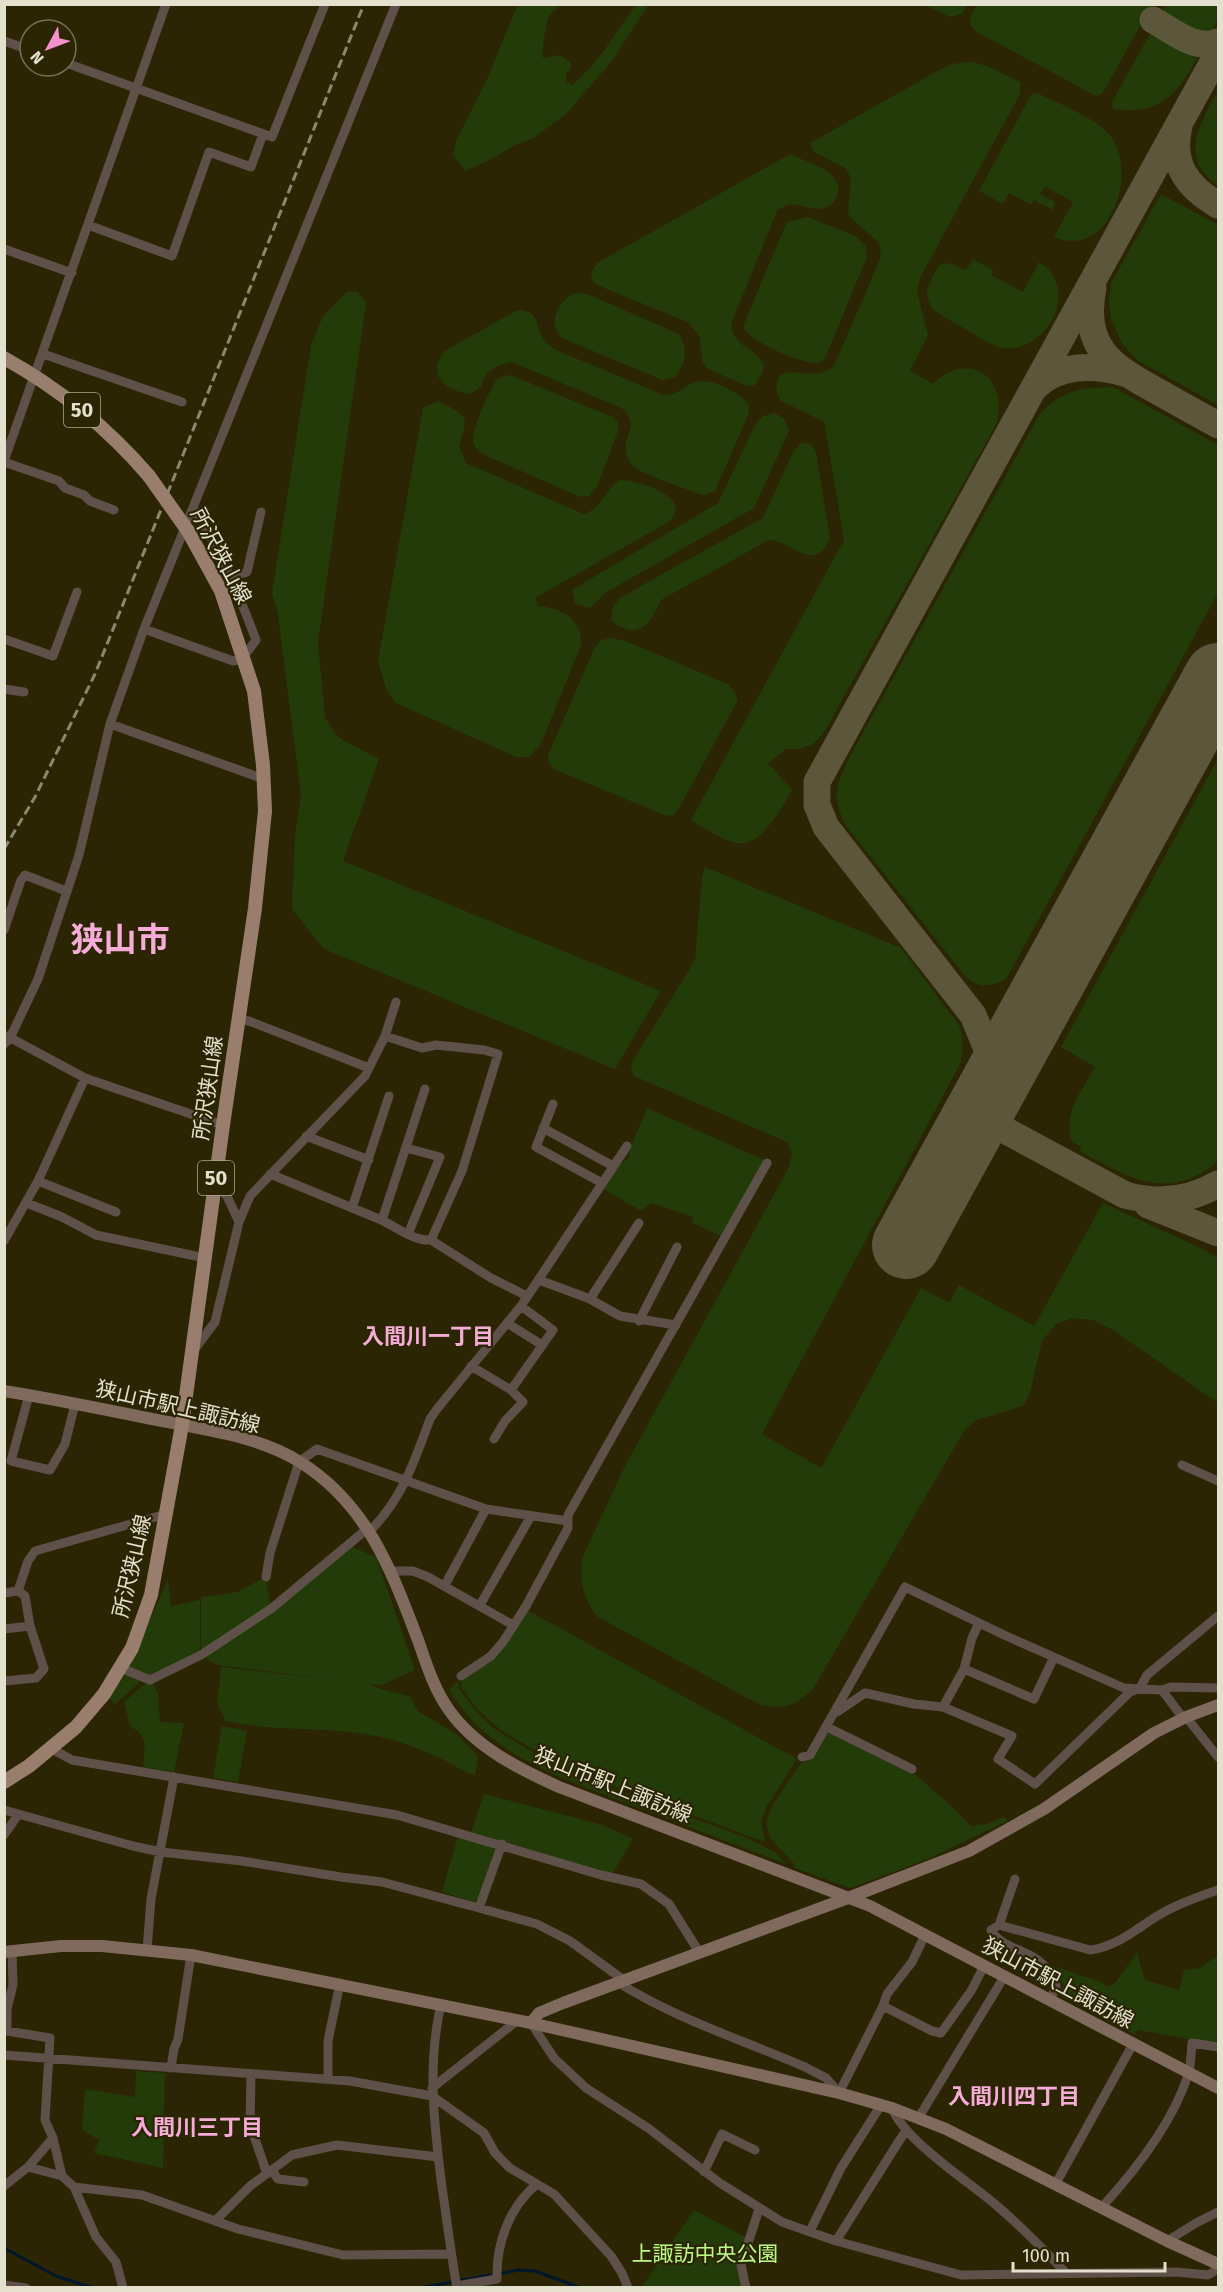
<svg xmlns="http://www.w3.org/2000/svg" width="1223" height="2292" viewBox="0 0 1223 2292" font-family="'Fira Sans','Noto Sans JP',sans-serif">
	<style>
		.green { fill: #233b08 }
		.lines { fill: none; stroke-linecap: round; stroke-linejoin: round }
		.stream { stroke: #00162a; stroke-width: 3 }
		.taxiway { stroke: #5c563a; stroke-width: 27 }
		.runway { stroke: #5c563a; stroke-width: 68 }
		.street { stroke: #5f5149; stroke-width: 9 }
		.secondary { stroke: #806a5e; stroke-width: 12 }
		.primary { stroke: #997d6d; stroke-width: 14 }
		.rail { stroke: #8c886f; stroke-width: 3; stroke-dasharray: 9 4.5; stroke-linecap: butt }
		.primary-bridge { stroke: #997d6d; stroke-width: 14 }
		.labels { text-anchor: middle; stroke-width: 4.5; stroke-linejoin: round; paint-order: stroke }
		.shield { fill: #2b2504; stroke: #aca891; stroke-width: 1.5 }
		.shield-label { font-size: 20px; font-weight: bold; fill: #e3e0ce }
		.street-label { font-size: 21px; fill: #e3e0ce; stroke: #2b2504 }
		.park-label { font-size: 21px; fill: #bbf887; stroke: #2b2504 }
		.neighbourhood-label { font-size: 22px; font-weight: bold; fill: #f5acd7; stroke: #2b2504 }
		.town-label { font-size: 33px; font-weight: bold; fill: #f5acd7; stroke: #2b2504 }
	</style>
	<rect width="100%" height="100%" fill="#2b2504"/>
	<!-- green -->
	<path class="green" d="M518,4L561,5L549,15C546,26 542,47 543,58L560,55L571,63L570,70L566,73V81L572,85C600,62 615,33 636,5H648L612,61L566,114L532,139L515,145L494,158L465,171L453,155L456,141L487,79Z
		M925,5H967L962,14L950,17Z
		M977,5V4L1152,5L1102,94L1096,96L977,32L971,26L970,17Z
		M1166,5H1218C1219,25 1210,34 1201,51C1179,91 1164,116 1113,109L1112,102Z
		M972,62L987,66L1020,82V94L920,278L917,292L928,335L910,371L933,384C969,348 1010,379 996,425L823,734L813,744L799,749H786L768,763L792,790C782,807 761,848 737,843C722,841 705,828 691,820L844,540L824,422L781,401C775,391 775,385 780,375C801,367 814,382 834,366L881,257L879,243L848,215L851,178L845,168L814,152L810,143L950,64Z
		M1218,91V186C1177,156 1200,125 1218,91Z
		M1037,93C1059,104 1098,118 1112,138C1138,177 1108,260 1054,237L1073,202L1045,186L1040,194L1055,202L1053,210L1034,200L1031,205L1009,193L1003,204L979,191L1031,95Z
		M790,154C806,162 842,170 838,193C836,199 833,204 827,207C809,215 798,195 777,211L731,324C734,350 754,344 764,365L762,373L755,385L747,386L708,369L703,363L699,335L687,322L597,285L592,280L591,273L597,263Z
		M1161,194L1218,225V405L1137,360L1123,345L1111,319L1109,301L1111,283Z
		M808,217L855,236L866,246L867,257L825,358L819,363C801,364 755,344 744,329V324L787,222Z
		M973,259L993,270L991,275L1023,292L1039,262C1081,287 1048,353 1004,348C991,346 978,336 967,330C956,323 941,317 932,308C921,292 931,280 939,265L951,263L966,270Z
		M347,292H358L366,303L318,642L325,718L339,738L379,759L343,861L661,991L615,1069L324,949L292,909L295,835L301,795L278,615L272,593L311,345L323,316Z
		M575,293L587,294L679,334C689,351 686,362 675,377L662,380L562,338C546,323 558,301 575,293Z
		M517,310C543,309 533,331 548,344C558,353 573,357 585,362C611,373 637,384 663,395C679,395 680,388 693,383C710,376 736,391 748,403L749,413L715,491L705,495L699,494C685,488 643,475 633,466C626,459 624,448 627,439C632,424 634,423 623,409L512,362C496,365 484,371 481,387L470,394C447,391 424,375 445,351Z
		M510,375L613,417L618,423V431L597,487L589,496L581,497L482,454C477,450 473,445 473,438C473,427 488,394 494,384C497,378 503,376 510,375Z
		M1113,387L1218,445V593L1006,979C989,987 979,989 965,976L844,823C831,791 837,785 850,756L1041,412C1066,389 1080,388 1113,387Z
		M438,401C467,416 470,414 459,446L466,463L584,514C602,508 605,490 620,480C638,481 665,489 676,505L674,516L667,523L535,598L538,606C561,608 583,619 581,645L541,744L529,757H516L396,703L387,691L378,661L423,408Z
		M775,413L784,419L789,431L754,508L605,593L590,608L575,604L572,590L718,503L756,423L763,416Z
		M801,443L810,444L816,452L830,539C814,575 791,540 769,540L661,600C650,625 637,642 612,621C610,608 614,604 623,596L763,518L793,452Z
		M612,638L625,641L728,684L734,691L738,700L678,810L673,816L664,815L556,770L549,763L548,755L595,647L601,640Z
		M1218,759V1161C1169,1203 1128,1178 1080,1151L1081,1147L1072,1142C1062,1114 1082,1091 1095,1067L1061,1047Z
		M705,867L901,948L959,1025C964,1039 964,1051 959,1066L762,1434L821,1468L921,1288L949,1303L959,1285L1034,1326L1103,1203L1207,1251L1218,1259V1403L1113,1330L1093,1320L1073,1318L1056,1324L1042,1341L1030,1393L1023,1406L976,1420L964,1431L813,1689C794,1707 785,1709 760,1705L598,1617C583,1599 578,1579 583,1556L624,1468L789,1167L792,1153L787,1142L634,1076L631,1069L632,1062L695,960L702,877Z
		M647,1108L764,1160L721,1236L693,1223V1217L651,1203L641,1211L603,1189L620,1164L629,1158L630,1149Z
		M350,1546L376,1557L415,1670L382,1685L370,1684L380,1689L409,1696L419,1712L458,1735L478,1757L475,1775C464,1773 456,1766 446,1761C428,1753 406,1743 386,1738C334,1725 279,1733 226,1721L217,1704L221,1667L344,1681L217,1665L202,1656Z
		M265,1577L271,1607L201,1654V1597L238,1592Z
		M168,1579L171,1606L200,1600V1654L149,1678L129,1668Z
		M527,1610L797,1759L766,1808L761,1822L765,1842L561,1766L502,1731L479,1711L461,1687L462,1680L490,1661Z
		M126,1673L138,1680L139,1683L114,1705L110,1698Z
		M460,1679L458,1687L460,1690L477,1713L493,1728L560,1769L747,1838L775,1852L786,1864C730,1843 674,1821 618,1800C554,1775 487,1753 449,1690Z
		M153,1683L158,1694L160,1722L184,1723L174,1772L143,1767C144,1747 150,1737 130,1726L124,1702L145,1684Z
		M222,1726L247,1731L238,1782L213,1778Z
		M830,1732L911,1771L950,1805L971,1826L987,1824L1004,1817L1007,1821L928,1859L850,1888L795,1868V1865L770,1838L766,1822L772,1806L794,1773L802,1762L813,1758L827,1734Z
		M484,1794L603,1825L633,1839L612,1874L471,1832Z
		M458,1836L493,1845L495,1850L478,1899L474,1902L442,1892Z
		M1137,1953L1145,1980L1179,1990L1184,1970L1200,1968L1218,1955V2044L1138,2030L1135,2035L1059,1995L1064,1984L1050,1965L1103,1983L1106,1987L1115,1983Z
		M136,2071L165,2073L163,2168L94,2153L99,2140L82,2130L85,2089L135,2097Z
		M694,2210L747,2238L743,2287L641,2288Z"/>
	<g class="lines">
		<!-- stream -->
		<path class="stream" d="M4,2248L56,2276L93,2288
			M419,2288L519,2270L535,2271L581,2288"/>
		<!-- taxiway -->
		<path class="taxiway" d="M1153,20C1173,31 1195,51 1218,42
			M1179,126C1170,164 1187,187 1218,205
			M1093,288C1081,347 1111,366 1157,391C1178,403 1198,414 1218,425
			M1034,388C1058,364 1093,364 1124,373
			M993,1087L990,1056L973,1015L826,827L817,805V782L1218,53
			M977,1115L1125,1195C1158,1204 1189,1201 1218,1184
			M1148,1205L1218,1233"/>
		<!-- runway -->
		<path class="runway" d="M906,1245L1218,677"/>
		<!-- street -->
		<path class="street" d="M4,41L30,50
			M66,63L272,137L325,4
			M88,225L172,256L209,152L251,167L263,134
			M4,249L72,273
			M43,354L182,402
			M4,461L166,4
			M4,462L59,481L65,488L84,495L90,501L114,510
			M230,576L247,572L261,512
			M144,629L233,661L242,659L256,640C239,594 220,549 193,508
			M4,639L53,656L77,592
			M4,689L24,692
			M110,724L264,779
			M4,930L21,880L25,875L66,891
			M239,1020L249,1021L369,1068
			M7,1036L85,1078L223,1125
			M385,1036L422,1048L436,1045L484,1050L498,1054L462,1171L431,1240
			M4,1044L10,1038L38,979L79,855L110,724L144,629L396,4
			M553,1104L536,1147L602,1183
			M543,1128L613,1166
			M306,1136L369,1160
			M406,1148L440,1157L408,1234
			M270,1174C307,1189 343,1204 379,1219C396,1226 412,1241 431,1240L491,1278L527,1296
			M38,1181L116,1212
			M27,1203L62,1217L96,1235L205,1258
			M352,1208L389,1096
			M382,1220L425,1089
			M239,1222L250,1196L365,1076L385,1036L396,1002
			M4,1241L38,1181L85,1078
			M539,1280L590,1299L620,1316L676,1325
			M590,1299L639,1223
			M639,1321L677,1247
			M507,1323L542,1345
			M194,1350L215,1322L239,1222L227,1196L216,1185
			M471,1366L511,1390L523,1402L505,1421L494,1439
			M511,1390L553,1330L521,1306
			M29,1395L11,1461L50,1470L65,1444L75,1404
			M1182,1465L1218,1481
			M369,1532C403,1498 414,1462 430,1419L437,1409L521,1306L627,1146
			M391,1571H413L428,1577L513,1625
			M266,1577L270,1553L299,1462L317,1449L486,1509L568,1521
			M445,1585L486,1509
			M18,1591L28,1561L35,1551L166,1514
			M4,1593L18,1591L25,1596L30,1626L44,1669L36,1678L4,1681
			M480,1605L531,1516
			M979,1623L972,1638L964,1669L943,1707L1012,1736L998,1759L1035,1784L1130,1692L1140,1688L1147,1675L1218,1616
			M4,1629L30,1626
			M121,1668L150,1680L201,1655L272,1608L367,1529
			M964,1669L1034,1699L1054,1657
			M461,1676L491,1656L503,1642L526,1606L568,1528V1515L767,1163
			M1162,1690L1183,1718
			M837,1712L865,1693L914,1704L943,1707
			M1186,1717L1218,1757
			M827,1727L912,1769
			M52,1749L72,1760L397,1815L601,1875L641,1884L669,1904L699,1952
			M802,1757L810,1755L905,1587L1004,1635L1124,1688L1162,1690L1171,1687L1218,1688
			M4,1810L133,1846L161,1852L242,1861L341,1877L382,1882L479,1908L537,1924L570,1941L625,1981
			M4,1835L18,1815
			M479,1908L502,1844
			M999,1925L1015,1879
			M147,1950L151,1899L174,1777
			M12,1951L13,1985L7,2009V2031L50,2038L45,2120L53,2138L62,2176
			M619,1983C676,2019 743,2040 805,2067L826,2078L839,2093L883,2006L932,2031L941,2033L971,1991L984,1966
			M1050,2001L1056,1986C1042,1945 1007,1956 991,1930L999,1925L1090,1950C1119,1947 1141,1924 1166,1911C1183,1902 1200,1896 1218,1890
			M441,2004C427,2065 434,2125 442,2187C447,2221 451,2254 457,2288
			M883,2006L887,1994L912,1962L925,1935
			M531,2023L554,2058L586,2088L648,2128L720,2183L782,2222L836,2241L961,2275L1176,2272L1208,2275L1218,2269
			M4,2055L350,2081L432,2096L484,2133L495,2153L510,2168L554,2194L611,2256L622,2273L628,2288
			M171,2068L174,2049L178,2039L191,1955
			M251,2074L250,2124L267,2174
			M328,2079V2041L340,1983
			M432,2088L518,2020
			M892,2108C905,2141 968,2181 996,2205C1021,2226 1044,2250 1066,2273
			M919,2117L1004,1977
			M28,2167L62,2176L74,2187L96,2237L116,2262L123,2288
			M272,2171L278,2179L304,2182
			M704,2172L722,2134L755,2150
			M1055,2185L1133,2044
			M4,2186L28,2167L53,2138
			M74,2187L142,2195L238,2229L343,2255L451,2254
			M1101,2208C1134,2172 1173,2122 1188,2075C1191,2065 1191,2053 1192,2043L1218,2047
			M215,2221L250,2186L292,2155L337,2145L438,2157
			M810,2231L841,2168L881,2105
			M836,2241L906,2130
			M1167,2241L1196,2223L1218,2212
			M4,2285L26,2288
			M456,2286L497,2279C496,2244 509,2207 537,2184
			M746,2288L741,2265L759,2209"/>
		<!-- secondary -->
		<path class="secondary" d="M4,1391C54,1399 103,1409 152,1419C200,1429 257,1435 300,1462C367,1504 391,1569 418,1640C426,1663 434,1689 449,1710C475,1747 519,1769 559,1787L870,1906L1218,2088
			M4,1952L61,1946H102L191,1955L531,2023L839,2093L892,2108L946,2129L1167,2241L1218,2264
			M531,2023L539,2013L563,2003L848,1898L969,1851L1044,1809L1154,1733L1186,1717L1218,1705"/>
		<!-- primary -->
		<path class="primary" d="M4,358C60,389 107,427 149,476
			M4,1782L29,1766L76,1727L104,1694L132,1648L151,1595L182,1425L223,1125L255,908L265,811L263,765L254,691L221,591L188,531"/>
		<!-- rail -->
		<path class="rail" d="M4,849L35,797L95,674L364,4"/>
		<!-- primary-bridge -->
		<path class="primary-bridge" d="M149,476L188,531"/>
	</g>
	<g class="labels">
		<!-- shield labels -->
		<g class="shield">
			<rect x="64" y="393" width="36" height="34" rx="4.5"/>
			<rect x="198" y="1161" width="36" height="34" rx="4.5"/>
		</g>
		<g class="shield-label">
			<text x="82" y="417">50</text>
			<text x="216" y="1185">50</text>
		</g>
		<!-- street labels -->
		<g class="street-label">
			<text transform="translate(221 556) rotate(62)" y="7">所沢狭山線</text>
			<text transform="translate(208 1088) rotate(-82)" y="7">所沢狭山線</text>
			<text transform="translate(178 1407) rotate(13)" y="7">狭山市駅上諏訪線</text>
			<text transform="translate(132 1566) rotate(-77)" y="7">所沢狭山線</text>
			<text transform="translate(613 1785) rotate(22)" y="7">狭山市駅上諏訪線</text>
			<text transform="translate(1058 1983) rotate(28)" y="7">狭山市駅上諏訪線</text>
		</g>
		<!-- park labels -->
		<g class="park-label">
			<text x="705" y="2261">上諏訪中央公園</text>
		</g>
		<!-- neighbourhood labels -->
		<g class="neighbourhood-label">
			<text x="428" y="1344">入間川一丁目</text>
			<text x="1014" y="2104">入間川四丁目</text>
			<text x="197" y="2135">入間川三丁目</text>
		</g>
		<!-- town labels -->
		<g class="town-label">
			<text x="120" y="951">狭山市</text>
		</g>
	</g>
	<!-- border -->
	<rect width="1223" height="2292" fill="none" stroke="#e3e0ce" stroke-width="12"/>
	<!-- north arrow -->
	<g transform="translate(48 48) rotate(229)"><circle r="28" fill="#2b2504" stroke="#757055" stroke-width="1.5"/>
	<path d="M0-4.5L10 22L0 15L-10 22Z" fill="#f790ce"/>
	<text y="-9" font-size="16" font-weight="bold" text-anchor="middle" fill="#e3e0ce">N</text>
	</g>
	<!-- scale -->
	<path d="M1013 2262v9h152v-9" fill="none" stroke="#e3e0ce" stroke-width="3"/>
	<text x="1022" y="2262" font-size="18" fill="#e3e0ce" stroke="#2b2504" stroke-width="4.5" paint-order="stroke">100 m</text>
</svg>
